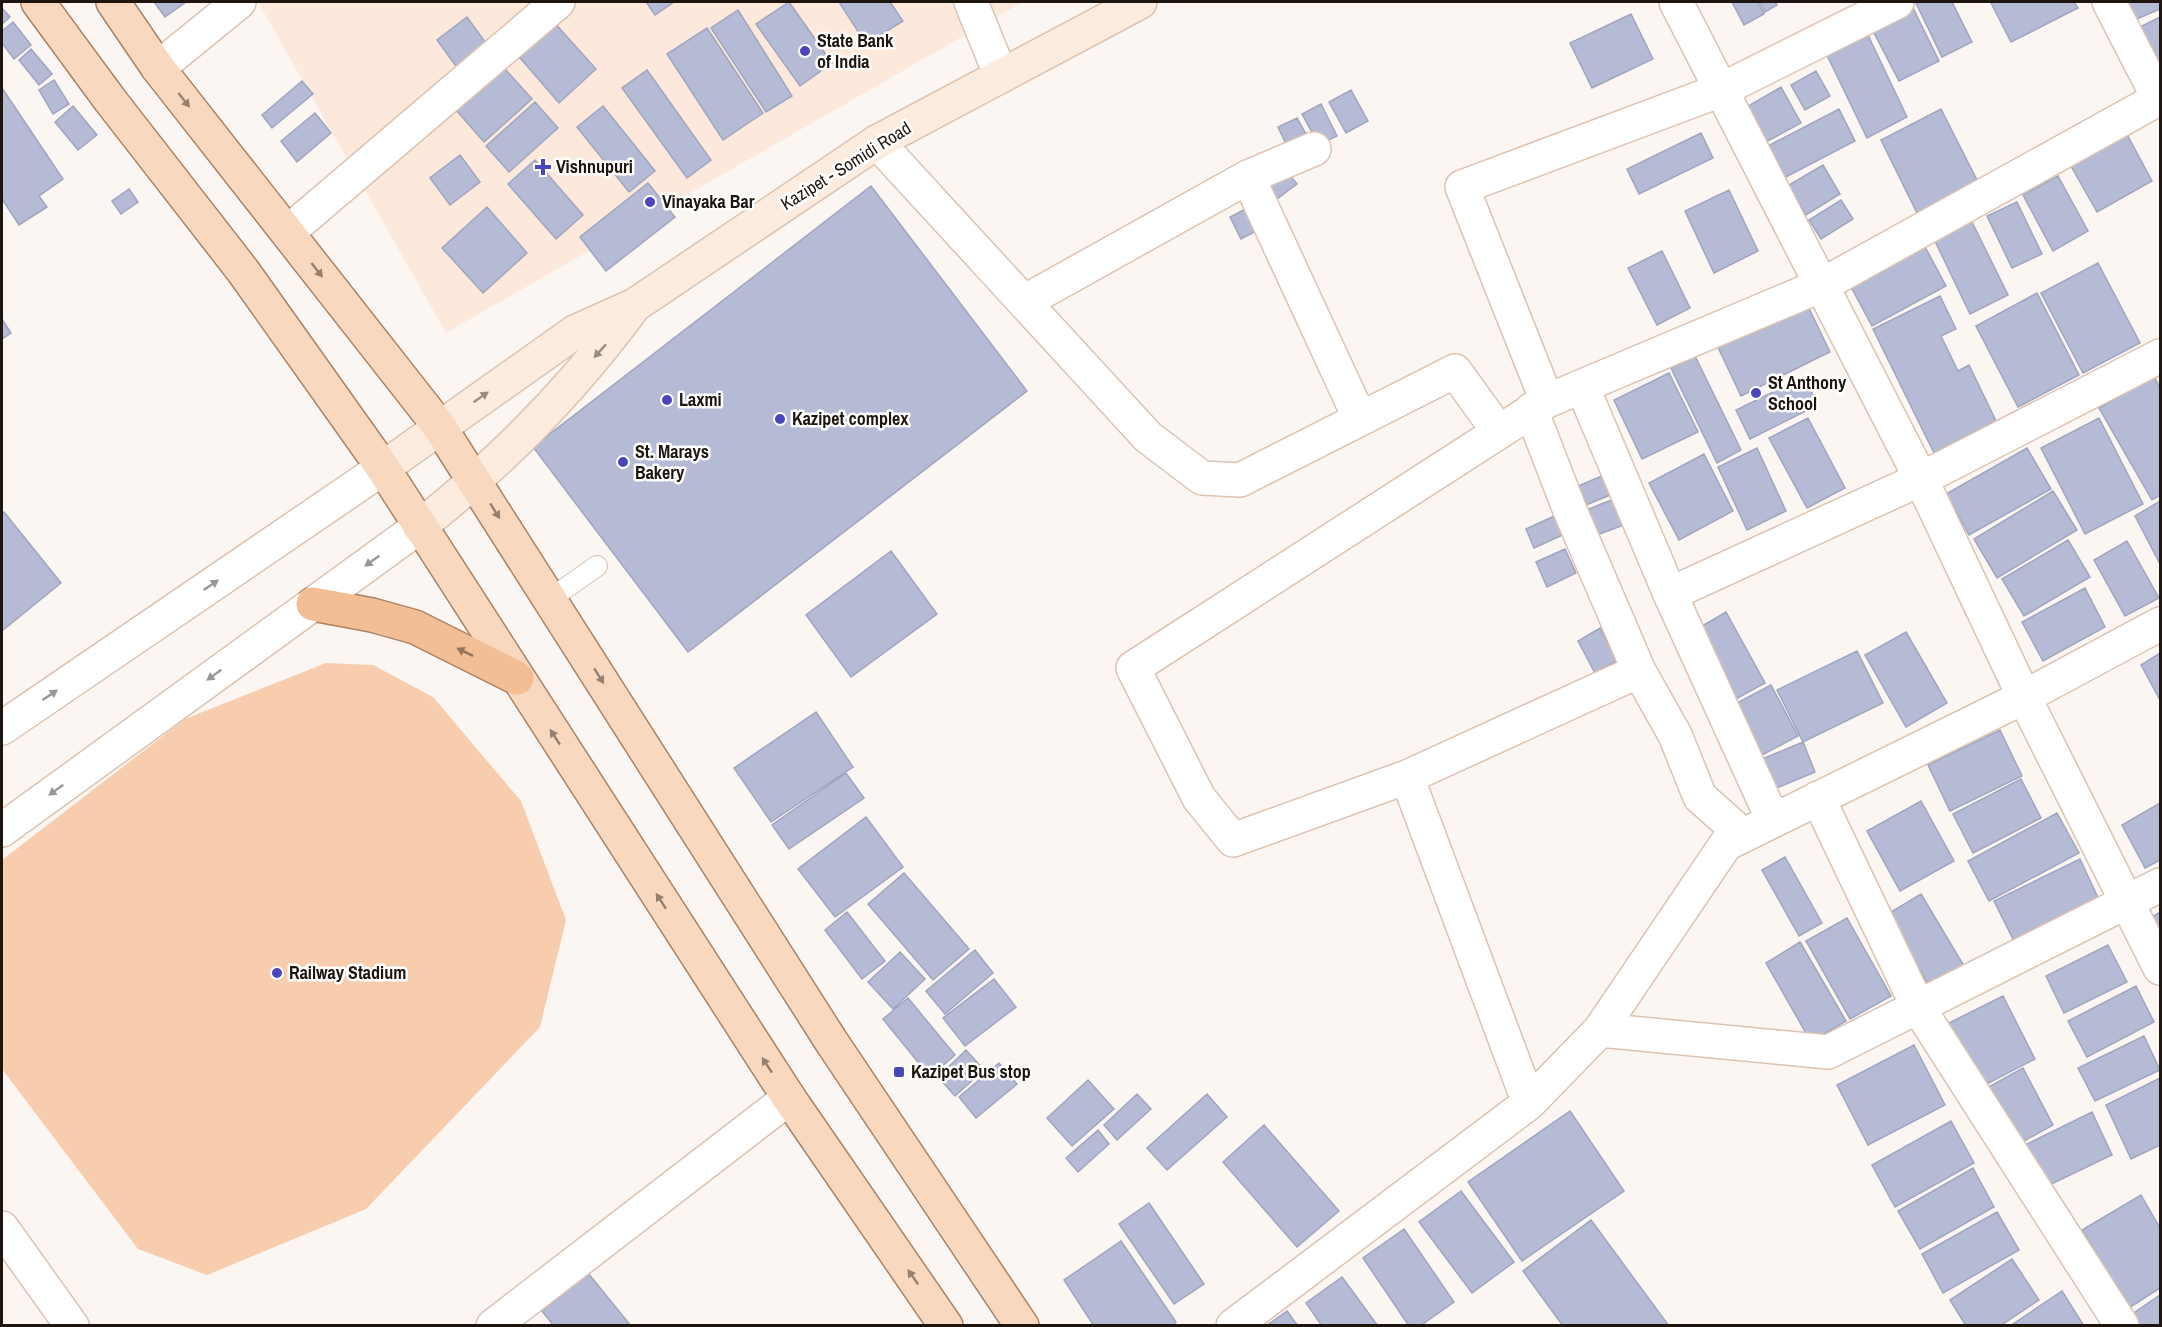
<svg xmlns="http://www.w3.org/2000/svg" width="2162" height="1327" viewBox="0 0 2162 1327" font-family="'Archivo Narrow',sans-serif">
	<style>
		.built { fill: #fde9db }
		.green { fill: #f7cdae }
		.building { fill: #b6bbd5; stroke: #a0a5bf; stroke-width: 1.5 }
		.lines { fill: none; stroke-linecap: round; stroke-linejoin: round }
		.lane-casing { stroke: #dcc3b1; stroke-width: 22 }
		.street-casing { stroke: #dcc3b1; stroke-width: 36 }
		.secondary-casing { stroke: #dcc3b1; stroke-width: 36 }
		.primary-casing { stroke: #a98366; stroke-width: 36 }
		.highway-casing { stroke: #a98366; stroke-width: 36 }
		.lane { stroke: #fff; stroke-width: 20 }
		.street { stroke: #fff; stroke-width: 33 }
		.secondary { stroke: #fcecdf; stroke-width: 33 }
		.primary { stroke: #f8d8bf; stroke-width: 33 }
		.highway { stroke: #f4be95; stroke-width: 33 }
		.oneway { fill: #968070 }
		.oneway2 { fill: #988b81 }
		.oneway3 { fill: #9a9693 }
		.oneway4 { fill: #947259 }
		.poi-dot { fill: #4946bc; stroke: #fff; stroke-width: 2 }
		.labels { text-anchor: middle; stroke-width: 5; stroke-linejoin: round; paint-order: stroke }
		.poi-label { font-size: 18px; font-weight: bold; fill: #1e150f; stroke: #fff; text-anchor: start }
		.street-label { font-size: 18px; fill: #1e150f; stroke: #fff }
	</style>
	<rect width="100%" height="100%" fill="#fbf6f2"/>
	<!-- built -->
	<path class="built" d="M258,2H1023L446,333Z"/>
	<!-- green -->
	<path class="green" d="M326,663L373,665L433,697L521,801L566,920L540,1027L366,1209L207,1275L138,1249L2,1069V860L185,719Z"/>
	<!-- building -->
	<path class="building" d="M154,2H186L165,17Z
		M646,2H674L655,15Z
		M789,2L832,63L800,86L756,24Z
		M839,2H890L903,21L866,44Z
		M1732,2H1758L1764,14L1744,25Z
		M1760,2H1775L1777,5L1765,12Z
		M1920,2H1952L1972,42L1942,57L1916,3Z
		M1995,2H2074L2078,8L2011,42L1991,3Z
		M2124,2H2160V9L2132,21Z
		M2,8L10,17L2,24Z
		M1913,8L1939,61L1899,81L1872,29Z
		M738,10L792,96L766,112L711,28Z
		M1631,14L1653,59L1592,88L1570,43Z
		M467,17L488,46L458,69L437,40Z
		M2160,17V62L2158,64L2140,27Z
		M551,19L596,69L559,103L515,52Z
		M13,22L31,45L14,59L2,43V31Z
		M707,28L763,113L723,140L667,54Z
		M1866,31L1907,117L1867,138L1825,51Z
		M31,49L52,74L39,85L19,60Z
		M496,59L532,99L484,142L449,102Z
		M647,70L711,160L687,178L622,88Z
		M1816,71L1830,96L1805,110L1791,85Z
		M54,80L69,104L53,114L39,90Z
		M302,81L313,94L272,128L262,115Z
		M1781,87L1801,123L1764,143L1745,108Z
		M2,88L63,179L39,196L47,207L19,225L2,199Z
		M1351,90L1368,121L1346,133L1329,102Z
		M535,102L558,128L509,172L486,146Z
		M1321,104L1337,136L1319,145L1302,114Z
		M73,106L97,135L78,150L55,122Z
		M603,106L655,171L629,192L577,127Z
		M1839,109L1855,141L1782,179L1766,147Z
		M1941,109L1981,188L1920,219L1881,140Z
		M315,113L331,133L297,162L281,141Z
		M1297,118L1306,134L1286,144L1278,127Z
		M2123,127L2152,181L2097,212L2067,159Z
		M1701,133L1713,158L1639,194L1627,169Z
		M460,155L480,182L450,205L430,178Z
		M535,160L583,215L556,239L508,184Z
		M1823,165L1840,194L1806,215L1789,185Z
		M1286,171L1297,184L1277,199L1267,186Z
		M2058,176L2088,231L2053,251L2023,195Z
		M648,183L675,217L606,271L580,237Z
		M871,186L1027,391L688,652L533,447Z
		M129,189L138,202L121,214L112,201Z
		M1729,190L1758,251L1714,273L1685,211Z
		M1841,200L1853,219L1821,239L1809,220Z
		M2017,202L2042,254L2012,268L1987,216Z
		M487,207L527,253L483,293L442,248Z
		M1249,207L1260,229L1241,239L1230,217Z
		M1971,220L2008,295L1970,314L1934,239Z
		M1924,245L1946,286L1872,326L1850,285Z
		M1662,251L1690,308L1657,325L1628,268Z
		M2098,263L2140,343L2083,373L2041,293Z
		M2037,293L2079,375L2018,407L1976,326Z
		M1940,296L1956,329L1941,336L1958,371L1969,365L1996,421L1934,453L1873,329Z
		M1804,298L1830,352L1741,396L1715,341Z
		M2,319L11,333L2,339Z
		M1695,356L1741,450L1717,463L1671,368Z
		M1669,373L1698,432L1642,459L1614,400Z
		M2154,376L2160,388V495L2152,500L2099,408Z
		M1804,377L1818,405L1750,439L1736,410Z
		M1808,418L1845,488L1807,508L1769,438Z
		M2099,418L2143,504L2085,534L2041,448Z
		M1757,448L1786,511L1747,530L1718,467Z
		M2027,448L2051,489L1969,535L1946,494Z
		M1704,454L1733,511L1679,540L1649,483Z
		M1609,473L1617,492L1579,508L1571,489Z
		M2053,491L2077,530L1997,578L1974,539Z
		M1619,497L1629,523L1586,539L1576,514Z
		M2160,501V564L2135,516Z
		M4,512L61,583L2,631V514Z
		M1563,512L1571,531L1534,548L1526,529Z
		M2068,540L2090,577L2024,616L2002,579Z
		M2127,541L2159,598L2125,616L2094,560Z
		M1565,549L1576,573L1547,587L1536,562Z
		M891,551L937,614L851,677L806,615Z
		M2085,588L2105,627L2043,661L2022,622Z
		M1726,612L1765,683L1734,700L1695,630Z
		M1600,628L1617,661L1595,673L1578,641Z
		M1906,632L1947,703L1906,727L1865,655Z
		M1857,651L1883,703L1803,742L1777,690Z
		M2160,653V700L2141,665Z
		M1771,685L1798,736L1762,755L1735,704Z
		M816,712L853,767L771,822L734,768Z
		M2000,730L2022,776L1950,811L1928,765Z
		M1803,742L1815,772L1772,790L1760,760Z
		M846,773L864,798L789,849L772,825Z
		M2021,779L2041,818L1973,853L1953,814Z
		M1921,801L1954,861L1900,891L1867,831Z
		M2160,803V860L2145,868L2122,825Z
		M2057,813L2079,853L1989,901L1968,861Z
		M866,817L903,867L835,917L798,869Z
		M1785,857L1822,923L1799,936L1762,870Z
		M2080,859L2099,900L2014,941L1994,901Z
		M904,873L969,949L933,980L868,904Z
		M1921,894L1964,966L1930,987L1886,915Z
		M847,912L885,961L862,979L825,930Z
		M2160,912V940L2149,919Z
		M1847,918L1891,996L1850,1019L1806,941Z
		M1800,942L1846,1021L1811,1042L1766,963Z
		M2108,945L2127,982L2064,1013L2046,976Z
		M975,950L993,973L945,1014L926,991Z
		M900,952L925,979L893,1009L868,982Z
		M994,979L1016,1007L965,1046L943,1018Z
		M2136,986L2154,1022L2087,1057L2068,1021Z
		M2003,996L2035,1059L1977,1089L1945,1025Z
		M908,998L955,1055L930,1077L883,1019Z
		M2144,1036L2160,1070L2095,1101L2078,1068Z
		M1914,1045L1945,1105L1868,1145L1837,1085Z
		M966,1050L984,1070L955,1096L938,1077Z
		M999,1063L1017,1084L976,1118L959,1097Z
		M2023,1068L2053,1125L2015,1146L1985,1089Z
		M2160,1078V1145L2131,1159L2106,1105Z
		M1088,1080L1114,1109L1072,1146L1047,1118Z
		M1137,1094L1151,1109L1117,1140L1104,1125Z
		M1207,1094L1227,1117L1167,1170L1147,1148Z
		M1570,1111L1624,1191L1522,1261L1468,1182Z
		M2092,1112L2112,1155L2043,1188L2023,1146Z
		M1951,1121L1974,1163L1895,1207L1872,1165Z
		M1264,1125L1339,1211L1297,1247L1223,1162Z
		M1098,1130L1109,1144L1078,1172L1066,1158Z
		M1973,1168L1994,1207L1920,1249L1898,1211Z
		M1461,1191L1514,1262L1472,1293L1419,1222Z
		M2141,1195L2160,1228V1288L2129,1308L2082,1230Z
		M1149,1203L1204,1284L1174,1304L1119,1224Z
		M1997,1212L2019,1250L1943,1293L1922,1254Z
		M1591,1220L1669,1326H1563L1523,1271Z
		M1404,1229L1454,1302L1420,1326H1409L1363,1258Z
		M1121,1241L1176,1322L1171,1326H1094L1064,1280Z
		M2012,1259L2039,1300L2000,1326H1966L1950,1300Z
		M588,1273L631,1326H554L542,1311Z
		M1342,1277L1378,1326H1322L1306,1303Z
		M2062,1291L2084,1326H2010Z
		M2160,1295V1326H2133L2128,1317Z
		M1287,1311L1298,1326H1266Z"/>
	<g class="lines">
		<!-- lane casing -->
		<g class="lane-casing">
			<path id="lane" d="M550,599L597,566"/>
		</g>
		<!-- street casing -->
		<g class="street-casing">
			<path id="street" d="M971,2L1001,76
				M1676,2L1921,479L2024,697L2160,968
				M2109,2L2160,101
				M158,68L239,2
				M877,142L1148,437L1202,478L1240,480L1455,371L1499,432
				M1248,177L1360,419
				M288,232L558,2
				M1024,302L1248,177L1314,149
				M1582,386L1670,594L1773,820
				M1547,401L1462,187L1721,90L1897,2
				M1531,410L1569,508L1639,671L1675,735L1700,797L1743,835
				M1670,594L1921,479L2160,356
				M2160,624L2024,697L1726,844L1600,1030L1828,1052L2160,885
				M1639,671L1407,777L1233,840L1199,798L1133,668L1547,401L1822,285L2160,98
				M2,728L383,468
				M1407,777L1529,1103
				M1818,798L1918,1007L2122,1326
				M2,830L419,527
				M2,1228L72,1326
				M493,1326L789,1098
				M1233,1326L1529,1103L1600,1030"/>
		</g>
		<!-- secondary casing -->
		<g class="secondary-casing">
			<path id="secondary" d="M383,468L575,332L635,305L877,142L1140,2
				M419,527C499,464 574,388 634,306"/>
		</g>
		<!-- primary casing -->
		<g class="primary-casing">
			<path id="primary" d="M38,2L110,100L243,271L383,468L789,1098L946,1326
				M113,2L158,68L439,426L831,1041L1022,1326"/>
		</g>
		<!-- highway casing -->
		<g class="highway-casing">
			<path id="highway" d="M313,604L372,615L415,627L517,678"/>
		</g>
		<!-- lane -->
		<use href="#lane" class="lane"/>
		<!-- street -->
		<use href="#street" class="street"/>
		<!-- secondary -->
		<use href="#secondary" class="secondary"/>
		<!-- primary -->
		<use href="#primary" class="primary"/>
		<!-- highway -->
		<use href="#highway" class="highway"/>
	</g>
	<!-- one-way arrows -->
	<defs><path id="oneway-solid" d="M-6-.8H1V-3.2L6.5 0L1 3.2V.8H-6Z" transform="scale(1.5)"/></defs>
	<g class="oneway">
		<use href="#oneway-solid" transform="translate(184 100) rotate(52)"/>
		<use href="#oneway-solid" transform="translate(317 270) rotate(52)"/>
		<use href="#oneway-solid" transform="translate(495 511) rotate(58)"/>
		<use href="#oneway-solid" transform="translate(599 676) rotate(58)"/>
		<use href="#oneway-solid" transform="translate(555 737) rotate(-123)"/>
		<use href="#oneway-solid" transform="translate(661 901) rotate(-123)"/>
		<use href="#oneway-solid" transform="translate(767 1065) rotate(-123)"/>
		<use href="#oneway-solid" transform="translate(913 1277) rotate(-125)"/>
	</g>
	<g class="oneway2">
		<use href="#oneway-solid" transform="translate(600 351) rotate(132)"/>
		<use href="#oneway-solid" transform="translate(481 397) rotate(-35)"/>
	</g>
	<g class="oneway3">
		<use href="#oneway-solid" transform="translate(372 561) rotate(144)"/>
		<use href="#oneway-solid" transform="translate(211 585) rotate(-34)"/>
		<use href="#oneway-solid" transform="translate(214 675) rotate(144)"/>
		<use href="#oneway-solid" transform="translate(50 695) rotate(-34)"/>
		<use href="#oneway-solid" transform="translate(56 790) rotate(144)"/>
	</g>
	<use class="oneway4" href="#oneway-solid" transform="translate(465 652) rotate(-154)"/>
	<!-- markers -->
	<g class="poi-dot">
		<circle cx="805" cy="51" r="6"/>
		<path d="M540 158h6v6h6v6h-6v6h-6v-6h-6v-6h6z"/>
		<circle cx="650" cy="202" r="6"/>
		<circle cx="1756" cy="393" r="6"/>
		<circle cx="667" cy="400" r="6"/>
		<circle cx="780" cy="419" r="6"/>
		<circle cx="623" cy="462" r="6"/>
		<circle cx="277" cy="973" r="6"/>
		<rect x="893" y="1066" width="12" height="12" rx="3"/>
	</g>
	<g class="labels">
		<!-- poi labels -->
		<g class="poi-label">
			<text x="817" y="47">State Bank<tspan x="817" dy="21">of India</tspan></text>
			<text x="556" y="173">Vishnupuri</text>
			<text x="662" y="208">Vinayaka Bar</text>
			<text x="1768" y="389">St Anthony<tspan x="1768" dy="21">School</tspan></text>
			<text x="679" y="406">Laxmi</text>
			<text x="792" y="425">Kazipet complex</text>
			<text x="635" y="458">St. Marays<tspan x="635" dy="21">Bakery</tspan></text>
			<text x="289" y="979">Railway Stadium</text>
			<text x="911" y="1078">Kazipet Bus stop</text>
		</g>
		<!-- street labels -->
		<g class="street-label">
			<text transform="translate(846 166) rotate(-32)" y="6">Kazipet - Somidi Road</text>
		</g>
	</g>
	<!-- border -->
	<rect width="2162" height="1327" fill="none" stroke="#1e150f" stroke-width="6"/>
</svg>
